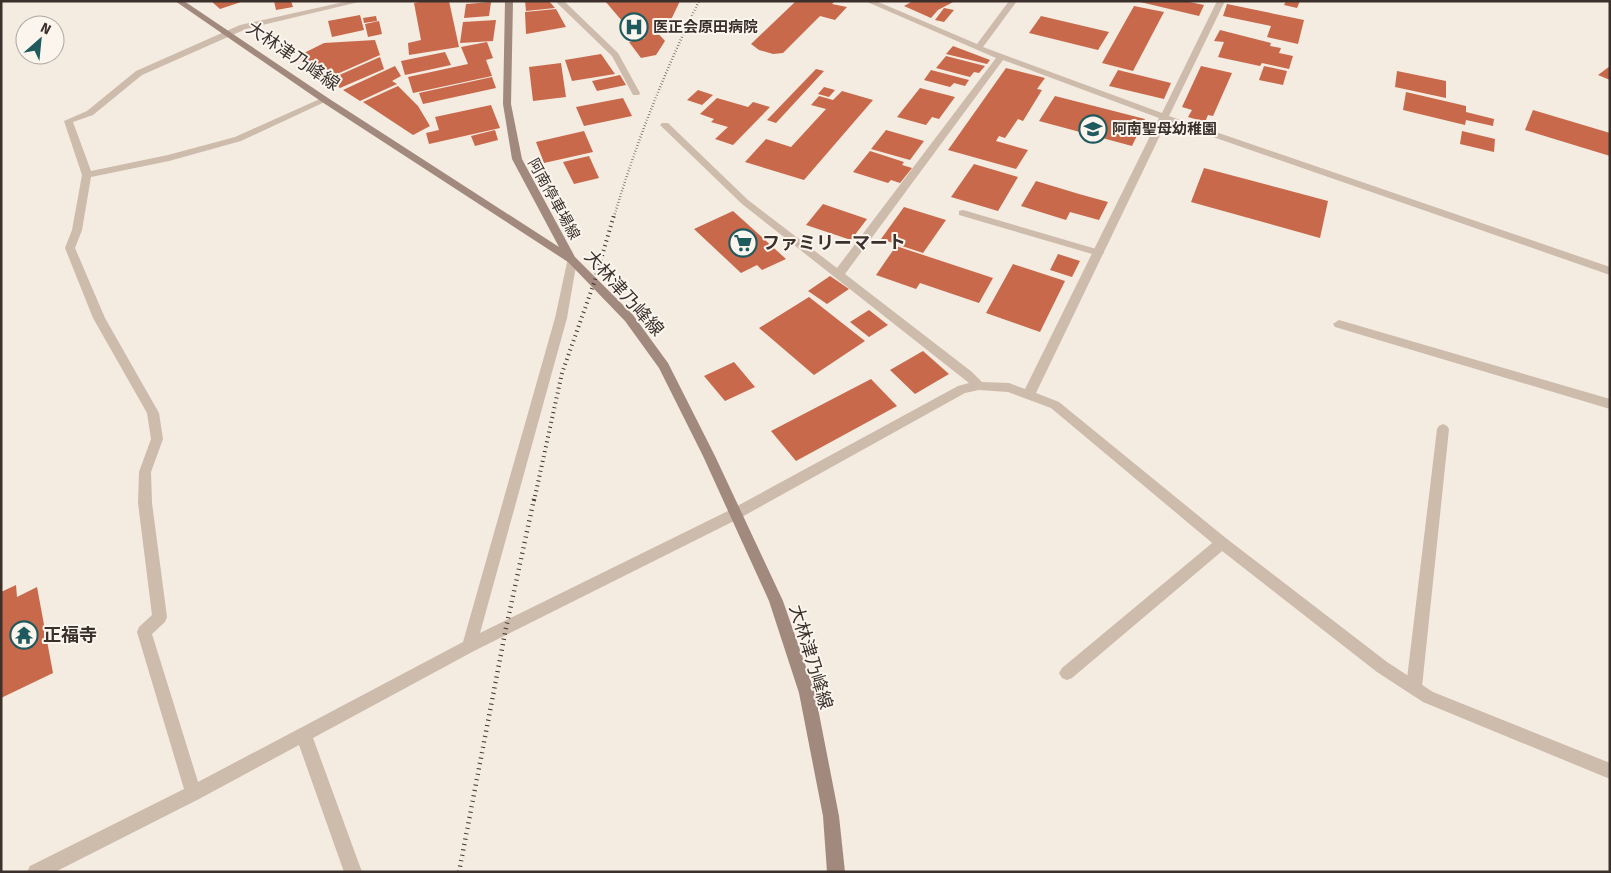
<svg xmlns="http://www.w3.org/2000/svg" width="1611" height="873" viewBox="0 0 1611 873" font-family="'Fira Sans','Noto Sans JP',sans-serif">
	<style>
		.building { fill: #c8694b }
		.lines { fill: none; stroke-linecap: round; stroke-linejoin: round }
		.service { fill: #cdbbac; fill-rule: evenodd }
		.minor { fill: #cdbbac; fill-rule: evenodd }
		.secondary { fill: #a18a7d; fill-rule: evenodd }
		.rail-far2 { stroke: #3b302b; stroke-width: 2.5; stroke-dasharray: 0.5 2.5; stroke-linecap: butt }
		.rail-far1 { stroke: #3b302b; stroke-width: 4; stroke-dasharray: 1 4; stroke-linecap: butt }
		.rail { stroke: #3b302b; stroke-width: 4.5; stroke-dasharray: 1 4.5; stroke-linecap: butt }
		.labels { text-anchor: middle; stroke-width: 4; stroke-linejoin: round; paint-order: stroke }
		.far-poi-label { font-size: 15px; font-weight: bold; fill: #3b302b; stroke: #fbf5ee; text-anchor: start }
		.far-street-label { font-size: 15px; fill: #3b302b; stroke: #fbf5ee }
		.street-label { font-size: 18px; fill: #3b302b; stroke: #fbf5ee }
		.poi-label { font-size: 18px; font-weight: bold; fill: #3b302b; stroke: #fbf5ee; text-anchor: start }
	</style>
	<rect width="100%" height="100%" fill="#f4ebe1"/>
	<!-- building -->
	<path class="building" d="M211,1H241V2L220,9Z
		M274,1H291L293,7L276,10Z
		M424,1H449L459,47L409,55L408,43L421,40L414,3Z
		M525,1H549L555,8L526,11Z
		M605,1H680L668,26L655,30L665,41L656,55L641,58L629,42L645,38L641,33L634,35Z
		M796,1H833L834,2L832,4L847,7L835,20L820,16L783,53L773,54L759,50L751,44Z
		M913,1H955L938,10L931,18L904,6Z
		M1136,1H1185L1204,5L1199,16Z
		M1286,1H1300L1297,8L1284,5Z
		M491,2L489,16L464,18L466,4Z
		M1227,4L1304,20L1298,44L1267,37L1271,26L1223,16Z
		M1134,6L1164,12L1133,71L1102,63Z
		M944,8L954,10L944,22L935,20Z
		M556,9L566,27L526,34L525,12Z
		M360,15L364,30L332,37L328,21Z
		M376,16L377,21L364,23L363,18Z
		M1041,16L1109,32L1098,50L1029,33Z
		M496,20L493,41L460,43L463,22Z
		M379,21L382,34L368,37L365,24Z
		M1220,30L1271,43L1270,46L1281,48L1279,53L1293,56L1289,69L1262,63L1260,66L1218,57L1224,42L1214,41Z
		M375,40L380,55L328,78L296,57L324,43Z
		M487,42L493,58L486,60L492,76L413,93L408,77L468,64L461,47Z
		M953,46L990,60L987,64L946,54Z
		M445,52L451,65L405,75L401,61Z
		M601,54L615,74L572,81L565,60Z
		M946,56L985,66L979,73L974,72L970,77L936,68Z
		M380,57L384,69L340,88L328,80Z
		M561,63L566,97L533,101L529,67Z
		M395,66L401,76L392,81L397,84L360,101L343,90Z
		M1201,66L1232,73L1213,116L1208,115L1205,122L1188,117L1192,110L1182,107Z
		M1264,66L1287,71L1283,85L1259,80Z
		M1610,66V80L1598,75Z
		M1006,68L1045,78L1037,89L1042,90L1023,121L1018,119L1005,138L999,136L996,141L1028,150L1016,169L948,150Z
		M816,69L824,71L776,123L767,120Z
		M931,70L969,80L965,86L954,83L950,87L924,80Z
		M1118,70L1171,83L1164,99L1109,86Z
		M1397,71L1446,81V98L1395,87Z
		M620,75L626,85L597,91L592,81Z
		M492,77L496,88L423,104L419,93Z
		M398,86L418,106L430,126L413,135L363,102Z
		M824,87L835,90L829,97L818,94Z
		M920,88L955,97L939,119L932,117L926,125L897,117Z
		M698,90L713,95L702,105L687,100Z
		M842,91L873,100L804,180L745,162L766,139L791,147L826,109L811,105L819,96L833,100Z
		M1406,92L1466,106V112L1494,119L1493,126L1466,120L1465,125L1403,110Z
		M1055,96L1145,119L1132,146L1039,121Z
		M623,98L632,116L584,126L576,107Z
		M717,98L748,107L753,102L770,107L733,145L715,139L728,127L711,122L714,119L700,114Z
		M491,105L500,128L429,144L426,133L439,130L435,117Z
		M1533,110L1610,133V156L1525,130Z
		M495,130L498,140L475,146L471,136Z
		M886,130L924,141L910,160L871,149Z
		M584,131L593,152L544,163L536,142Z
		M1462,131L1495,139L1494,152L1460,144Z
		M870,151L904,162L902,165L912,168L900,183L891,180L888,183L853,172Z
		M589,156L599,178L574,184L563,162Z
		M974,164L1018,177L998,211L951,197Z
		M1204,168L1328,201L1320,238L1191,202Z
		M1036,181L1079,194L1108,202L1099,220L1070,212L1066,220L1021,206Z
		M823,204L867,219L851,240L806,225Z
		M904,207L946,220L923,253L881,239Z
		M733,211L786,259L762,270L757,265L741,273L694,229Z
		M896,246L993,278L979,303L920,283L916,289L876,275Z
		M1058,254L1080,261L1072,277L1050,270Z
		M1013,264L1065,281L1040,332L986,313Z
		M830,276L849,289L827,304L808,291Z
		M809,297L865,341L814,375L759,328Z
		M869,310L888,325L869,337L850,322Z
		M923,351L949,374L915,394L890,370Z
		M734,362L755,387L725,401L704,376Z
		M871,379L897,406L796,461L771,431Z
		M16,585L17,597L37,587L53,673L1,698V592Z"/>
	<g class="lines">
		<!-- service -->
		<path class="service" d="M963,210L1103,251L1104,253L1099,256L959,215V211Z
			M1339,320L1610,399V409L1335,327L1333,324Z
			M1443,424L1447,426L1449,429L1422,687L1419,692L1414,694L1409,692L1406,687L1437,429L1439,426Z
			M1222,537L1227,539L1229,543L1227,547L1072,678L1067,680L1062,678L1059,673L1062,668L1217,539Z"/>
		<!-- minor -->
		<path class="minor" d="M348,1H363L246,29L142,75L93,115L73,122L91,171L168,155L235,137L322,98L329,100L241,141L169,161L91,177L82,230L75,248L105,318L159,413L163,439L151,472L152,503L167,617L165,622L152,634L198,782L463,642L555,318L568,258L572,256L577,260L567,318L480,633L730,510L958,386L969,383L742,204L660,125L662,123H668L748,200L837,268L996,58L865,1H876L977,44L1009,1H1017L983,47L1162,113L1217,1H1225L1169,116L1610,267V275L1167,121L1036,393L1059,402L1227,539L1387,662L1433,692L1610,763V779L1423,702L1377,672L1217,547L1051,408L1008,392L979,390L965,393L740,518L474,651L313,738L362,872H344L299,745L199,799L55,872H27L30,866L184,789L137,632L139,627L152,615L138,503L139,472L151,439L147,413L93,318L65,248L72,230L82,175L64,121L87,111L136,71L240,25ZM1003,60L1159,118L1025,389L1009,383L982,382L972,372L845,274Z
			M555,1H564L618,53L640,93L639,95H633L612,56Z"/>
		<!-- secondary -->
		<path class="secondary" d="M175,1H184L328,98L559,247L512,159L503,104L505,1H513L511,104L522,159L575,257L633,315L668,363L715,456L783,601L815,693L839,816L845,872H827L823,816L799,693L769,601L703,456L659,368L625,321L568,262L322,102Z"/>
		<!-- rail-far2 -->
		<path class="rail-far2" d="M614,217C636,142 665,71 699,1"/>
		<!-- rail-far1 -->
		<path class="rail-far1" d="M534,501L562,373L594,283L614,215"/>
		<!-- rail -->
		<path class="rail" d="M459,872L506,628L534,499"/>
	</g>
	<!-- icons -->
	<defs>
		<g id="hospital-ring" transform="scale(1.4375)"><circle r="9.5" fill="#fbf5ee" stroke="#1f5a5e" stroke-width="1.5"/><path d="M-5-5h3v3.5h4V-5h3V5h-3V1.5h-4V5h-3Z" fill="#1f5a5e"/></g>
		<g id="school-ring" transform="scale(1.4375)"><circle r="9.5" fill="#fbf5ee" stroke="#1f5a5e" stroke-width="1.5"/><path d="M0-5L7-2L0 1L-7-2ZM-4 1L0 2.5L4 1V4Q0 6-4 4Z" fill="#1f5a5e"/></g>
		<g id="supermarket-ring" transform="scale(1.4375)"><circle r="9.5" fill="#fbf5ee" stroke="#1f5a5e" stroke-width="1.5"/><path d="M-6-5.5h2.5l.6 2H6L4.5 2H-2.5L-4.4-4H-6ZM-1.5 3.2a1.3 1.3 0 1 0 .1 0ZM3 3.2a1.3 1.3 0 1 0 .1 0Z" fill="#1f5a5e"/></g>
		<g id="temple-ring" transform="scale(1.4375)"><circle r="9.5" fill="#fbf5ee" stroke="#1f5a5e" stroke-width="1.5"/><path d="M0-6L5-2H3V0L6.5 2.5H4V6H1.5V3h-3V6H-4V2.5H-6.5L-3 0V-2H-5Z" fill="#1f5a5e"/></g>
	</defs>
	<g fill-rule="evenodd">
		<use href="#hospital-ring" x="634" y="27"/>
		<use href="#school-ring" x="1093" y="129"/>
		<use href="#supermarket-ring" x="743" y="243"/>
		<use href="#temple-ring" x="24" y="635"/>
	</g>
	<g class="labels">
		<!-- far-poi labels -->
		<g class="far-poi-label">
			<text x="653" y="32">医正会原田病院</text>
			<text x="1112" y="134">阿南聖母幼稚園</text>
		</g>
		<!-- far-street labels -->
		<g class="far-street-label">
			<text transform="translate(554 199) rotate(61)" y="5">阿南停車場線</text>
		</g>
		<!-- street labels -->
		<g class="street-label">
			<text transform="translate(293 56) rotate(34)" y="6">大林津乃峰線</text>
			<text transform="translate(624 293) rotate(48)" y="6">大林津乃峰線</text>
			<text transform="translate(811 657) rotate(73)" y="6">大林津乃峰線</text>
		</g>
		<!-- poi labels -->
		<g class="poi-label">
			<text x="762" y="249">ファミリーマート</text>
			<text x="43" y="641">正福寺</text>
		</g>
	</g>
	<!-- border -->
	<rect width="1611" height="873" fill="none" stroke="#3b302b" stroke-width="5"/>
	<!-- north arrow -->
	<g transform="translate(40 40) rotate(27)"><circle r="24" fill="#fbf5ee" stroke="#aea6a0"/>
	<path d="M0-4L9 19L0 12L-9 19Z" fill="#1f5a5e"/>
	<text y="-8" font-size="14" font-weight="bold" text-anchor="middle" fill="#3b302b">N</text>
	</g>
</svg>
